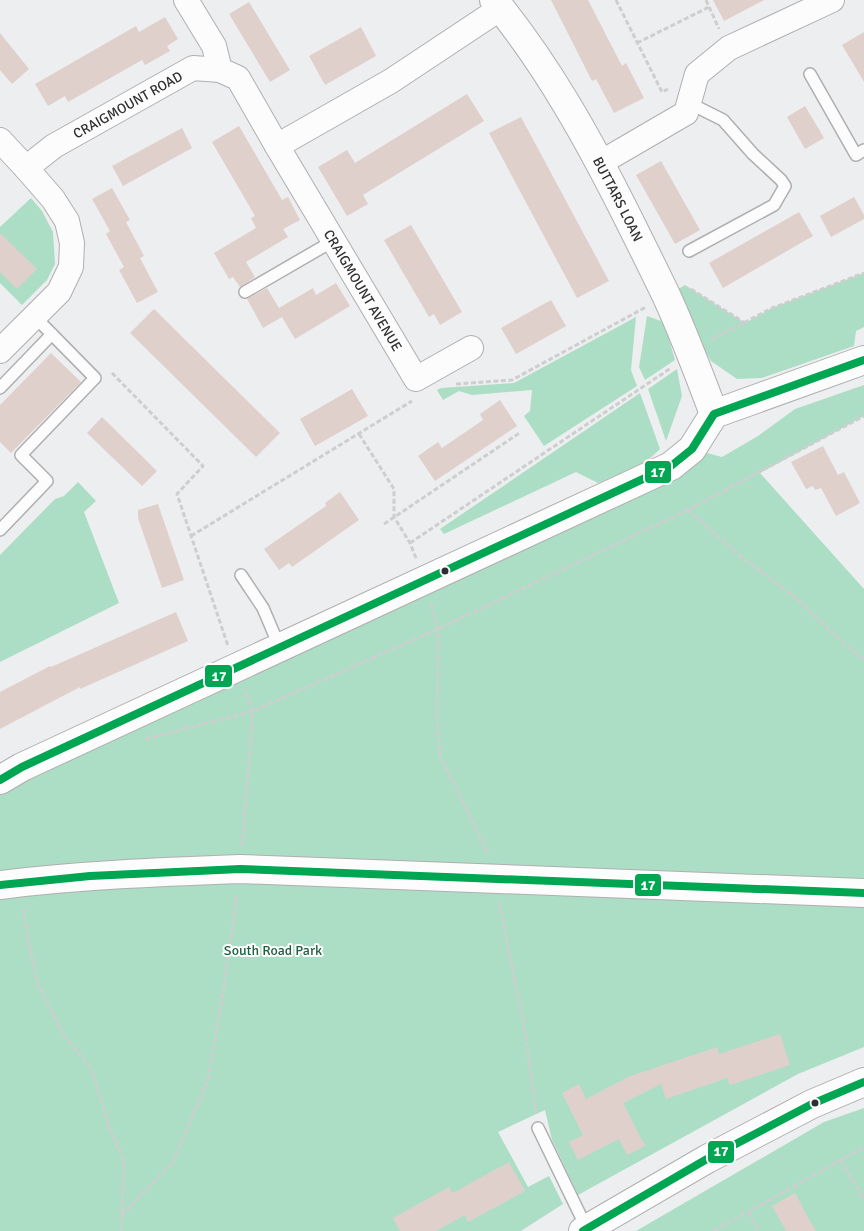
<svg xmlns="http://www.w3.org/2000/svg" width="864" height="1231" viewBox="0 0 864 1231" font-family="Signika,sans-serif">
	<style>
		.green { fill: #acdec6 }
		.building { fill: #e0d0cb }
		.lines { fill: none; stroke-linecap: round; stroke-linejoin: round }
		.service-casing { stroke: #afafb1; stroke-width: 14 }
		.minor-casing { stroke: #afafb1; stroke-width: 26 }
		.tertiary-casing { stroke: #afafb1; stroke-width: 30 }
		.path { stroke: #cecece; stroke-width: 3; stroke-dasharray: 5 2.5; stroke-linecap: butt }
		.service { stroke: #fcfcfd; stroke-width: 11 }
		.minor { stroke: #fcfcfd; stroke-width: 24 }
		.tertiary { stroke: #fcfcfd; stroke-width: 28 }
		.bus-1-casing { stroke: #fff; stroke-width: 11 }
		.bus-1 { stroke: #00a651; stroke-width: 8 }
		.bus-dot { fill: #2e2f30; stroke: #fff; stroke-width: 2 }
		.labels { text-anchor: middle; stroke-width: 4; stroke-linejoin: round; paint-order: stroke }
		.street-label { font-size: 14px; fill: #2e2f30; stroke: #fff }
		.park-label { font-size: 14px; fill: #1c6142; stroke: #fff }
		.line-badge { stroke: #fff; stroke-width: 2 }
		.badge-label { font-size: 14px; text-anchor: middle; font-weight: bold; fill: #fff }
	</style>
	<rect width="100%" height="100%" fill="#edeef0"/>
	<!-- green -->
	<path class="green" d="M31,198L42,211L53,232L55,264L47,280L22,305L0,283V227Z
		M864,273V327L856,331L854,346L762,378L737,379L711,361L702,346L675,291L685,285L745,323L772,308Z
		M647,316L664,322L675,360L645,380L639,367Z
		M636,317L631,370L637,386L544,446L524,416L530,411L532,390L472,395L459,391L443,400L437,390L441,388L514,383Z
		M677,369L682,396L666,441L648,389Z
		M864,385V416L760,473L864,589V1047L798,1074L578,1195L552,1140L545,1110L498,1132L528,1187L549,1176L563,1204L521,1231H0V780L692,449L722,457L758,436L795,409Z
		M640,393L660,449L644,464L598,483L576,472L444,534L440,529Z
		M78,482L96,501L84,512L119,603L0,662V555L55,499L64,496Z
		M864,1108V1231H636L824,1122Z"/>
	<!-- building -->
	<path class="building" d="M551,0H588L622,66L626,63L644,98L614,113L596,79L592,81Z
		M713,0H764L724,21Z
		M249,2L290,70L270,82L229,14Z
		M165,17L178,39L167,46L170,51L145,65L142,60L68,102L65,96L48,106L35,84L136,26L139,32Z
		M361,27L376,56L325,85L309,56Z
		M864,32V82L842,45Z
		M0,33L29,69L12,84L0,70Z
		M467,94L484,121L363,195L368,204L347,216L318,167L347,150L355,163Z
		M805,106L824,138L805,149L787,117Z
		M521,117L609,281L577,298L489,133Z
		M239,126L282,200L288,197L300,220L283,229L288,237L246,262L255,277L240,287L233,277L229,279L214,253L256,228L251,218L255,216L212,142Z
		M182,128L192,148L123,186L112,166Z
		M661,161L700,230L675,244L636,175Z
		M112,188L130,220L126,222L144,256L140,258L158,292L137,303L119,270L124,267L106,234L110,231L92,199Z
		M854,197L864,215V219L831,237L820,216Z
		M799,212L813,236L723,288L709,263Z
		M411,225L462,312L440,325L434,314L429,317L384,240Z
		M0,233L37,269L17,289L0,272Z
		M336,283L350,306L295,339L282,317L263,328L247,299L267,288L279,308L313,288L316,295Z
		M551,300L566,326L516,354L501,328Z
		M154,309L280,433L256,457L130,333Z
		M51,353L81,382L11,453L0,442V405Z
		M352,389L368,416L315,446L300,419Z
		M500,400L517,426L435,481L418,456L438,442L442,448L483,420L480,414Z
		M102,417L157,471L142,486L87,433Z
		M823,446L838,475L844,472L860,503L836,516L821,488L815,490L813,486L806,489L791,462Z
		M340,492L359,520L292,567L289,563L279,570L264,549L326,506L325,503Z
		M158,504L184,580L162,588L138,518V510Z
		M176,612L188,641L80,689V687L0,729V692L50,666L51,667Z
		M780,1034L790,1065L730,1085L727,1078L666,1099L661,1084L623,1103L645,1146L627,1155L619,1139L578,1160L569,1142L583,1135L562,1093L579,1084L586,1099L628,1077L717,1047L719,1054Z
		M509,1162L525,1191L468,1222L465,1215L436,1231H400L393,1218L449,1187L453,1193Z
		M795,1193L807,1216L816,1231H786L772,1206Z"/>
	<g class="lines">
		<!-- service casing -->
		<g class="service-casing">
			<path id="service" d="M810,74L856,155L864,150
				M689,251L774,205L785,186L781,180L753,154L723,120L689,103
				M245,292L333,241
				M0,388L52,334
				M0,530L47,481L21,455L95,378L34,316
				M241,575L263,608L280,648
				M538,1128L587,1229"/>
		</g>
		<!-- minor casing -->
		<g class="minor-casing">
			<g id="minor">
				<path d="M186,0L214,46L220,70"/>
				<path d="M0,140L26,168"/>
				<path id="s1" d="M277,146L416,379L471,348"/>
				<path d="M600,163L686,113L697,74L729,48L832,0"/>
				<path id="s2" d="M0,351L59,292L71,267L72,243L67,221L53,199L26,168L54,146L193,68L220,70L238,78L277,146L391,81L501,8"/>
			</g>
		</g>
		<!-- tertiary casing -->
		<g class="tertiary-casing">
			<g id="tertiary">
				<path id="s3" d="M494,0C548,66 589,140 627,216C640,242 653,268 666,295C684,334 699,374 714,414"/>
				<path d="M0,780L22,767L671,466L692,449L714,414L864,360"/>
				<path d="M0,885C80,875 160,872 240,869L864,893"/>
				<path d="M583,1231L707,1159L812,1104L864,1082"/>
			</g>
		</g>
		<!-- path -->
		<path class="path" d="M616,0L662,92L668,89
			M706,0L719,29
			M637,43L709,7
			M691,289L745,323
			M711,340L772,308L864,273
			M112,373L203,466L177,494L228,646
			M456,384L512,380L646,307
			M359,434L394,489V517L410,543L416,558
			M688,510L739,555L791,594L846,645L864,660
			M384,524L521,432
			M191,536L412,401
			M410,543L671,368
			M431,604L438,629L437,720L440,756L489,855
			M146,739L253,711L438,629L688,510L864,416
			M242,846L253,711L244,689
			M499,902L526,1036L536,1113
			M23,908L29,944L38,984L64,1036L91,1068L110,1129L124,1161L121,1231
			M841,1160L864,1200
			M748,1212L759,1231
			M121,1216L173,1162L208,1080L224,987L237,894
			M714,1231L864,1147"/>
		<!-- service -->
		<use href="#service" class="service"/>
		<!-- minor -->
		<use href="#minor" class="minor"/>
		<!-- tertiary -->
		<use href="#tertiary" class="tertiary"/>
		<!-- bus-1 casing -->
		<g class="bus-1-casing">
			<path id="bus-1" d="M0,780L22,767L671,466L692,449L714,414L864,360
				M0,885L90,876L240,869L864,893
				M583,1231L707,1159L812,1104L864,1082"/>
		</g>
		<!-- bus-1 -->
		<use href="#bus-1" class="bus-1"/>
	</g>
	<!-- markers -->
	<g class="bus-dot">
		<circle cx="445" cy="571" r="4.5"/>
		<circle cx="815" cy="1103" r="4.5"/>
	</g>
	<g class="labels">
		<!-- street labels -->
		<g class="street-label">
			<text dy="5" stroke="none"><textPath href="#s2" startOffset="345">CRAIGMOUNT ROAD</textPath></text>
			<text dy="5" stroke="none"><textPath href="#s3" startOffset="235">BUTTARS LOAN</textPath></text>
			<text dy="5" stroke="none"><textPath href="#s1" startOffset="168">CRAIGMOUNT AVENUE</textPath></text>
		</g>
		<!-- park labels -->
		<g class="park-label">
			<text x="273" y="955">South Road Park</text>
		</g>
	</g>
	<g class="line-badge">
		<rect x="644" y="460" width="28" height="24" rx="5" fill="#00a651"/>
		<rect x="204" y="664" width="29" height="24" rx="5" fill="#00a651"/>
		<rect x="634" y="873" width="28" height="24" rx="5" fill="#00a651"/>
		<rect x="707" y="1140" width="28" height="24" rx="5" fill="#00a651"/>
	</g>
	<g class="badge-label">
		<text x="658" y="477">17</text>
		<text x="219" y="681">17</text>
		<text x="648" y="890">17</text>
		<text x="721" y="1156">17</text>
	</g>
</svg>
